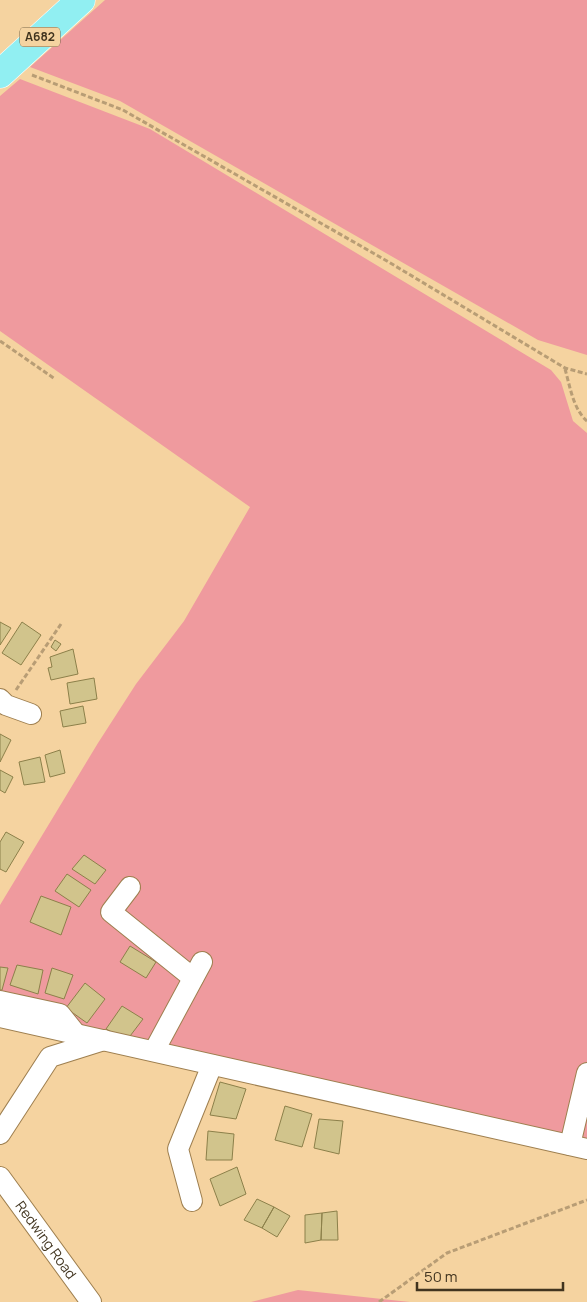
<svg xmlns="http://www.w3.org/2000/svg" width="587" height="1302" viewBox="0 0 587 1302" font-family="Manrope,sans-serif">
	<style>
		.green { fill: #ef9a9e }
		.building { fill: #d1c48c; stroke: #8c804a }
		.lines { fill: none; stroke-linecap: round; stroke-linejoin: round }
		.street-casing { stroke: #9e7f4f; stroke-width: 22 }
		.primary-casing { stroke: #fff; stroke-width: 29 }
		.path { stroke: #b89d75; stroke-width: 3; stroke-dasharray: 5 2.5; stroke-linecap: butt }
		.street { stroke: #fff; stroke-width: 20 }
		.primary { stroke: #91eff2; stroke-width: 28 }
		.labels { text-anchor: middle; stroke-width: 4.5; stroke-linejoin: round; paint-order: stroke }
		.shield { fill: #f5d3a0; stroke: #776446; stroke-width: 1 }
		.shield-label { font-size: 12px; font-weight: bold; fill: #41341f }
		.street-label { font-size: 14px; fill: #41341f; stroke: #f5d3a0 }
	</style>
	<rect width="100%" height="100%" fill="#f5d3a0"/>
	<!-- green -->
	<path class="green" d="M105,0H587V355L538,340L120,101L30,67Z
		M20,79L150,129L551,370L561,382L573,421L587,433V1145L0,1010V905L98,743L136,684L184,621L250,507L0,331V96Z
		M298,1290L410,1302H251Z"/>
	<!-- building -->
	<path class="building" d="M0,622L11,628L0,645Z
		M22,622L41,635L21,665L2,653Z
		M55,640L61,644L56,651L51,647Z
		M73,649L78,674L51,680L48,668L52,667L50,657Z
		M94,678L97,699L70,704L67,683Z
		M83,706L86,723L63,727L60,711Z
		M0,734L11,740L0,762Z
		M60,750L65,773L50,777L45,755Z
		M40,757L45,782L24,785L19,762Z
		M0,770L13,777L5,793L0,790Z
		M6,832L24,842L6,872L0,869V842Z
		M84,855L106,870L95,884L72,869Z
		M67,874L91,890L79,907L55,891Z
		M41,896L71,907L61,935L30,922Z
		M130,946L156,962L146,978L120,962Z
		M17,965L43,970L38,994L10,985Z
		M0,967L8,968L2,990H0Z
		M52,968L73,975L64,999L45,993Z
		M85,983L105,999L87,1023L66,1008Z
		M122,1006L143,1019L127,1040L106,1029Z
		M220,1082L246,1089L236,1119L210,1115Z
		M285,1106L312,1114L302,1147L275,1140Z
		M319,1119L343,1121L339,1154L314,1148Z
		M208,1131L234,1134L232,1160H206Z
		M237,1167L246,1194L220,1206L210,1179Z
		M257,1199L274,1207L262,1228L244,1220Z
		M274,1207L290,1216L277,1237L262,1228Z
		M337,1211L338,1240H321L322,1213Z
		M322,1213L321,1240L305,1243V1215Z"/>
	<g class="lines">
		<!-- street casing -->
		<g class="street-casing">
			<g id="street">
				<path d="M0,699L6,705L31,714"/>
				<path d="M130,887L111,912L193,978"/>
				<path d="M0,1001L60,1014L76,1034"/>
				<path d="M0,1017L587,1149"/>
				<path d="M154,1051L202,962"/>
				<path d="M0,1134L50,1057L104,1040"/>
				<path d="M570,1145L587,1073"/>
				<path id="s1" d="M0,1177L91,1302"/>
				<path d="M192,1201L178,1149L212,1065"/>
			</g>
		</g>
		<!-- primary casing -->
		<g class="primary-casing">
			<path id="primary" d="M0,74L81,0"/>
		</g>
		<!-- path -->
		<path class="path" d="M32,75L123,110L387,261L565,368L587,374
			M0,341L55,379
			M565,369C570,386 573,409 587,421
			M16,690L61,624
			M379,1302L447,1253L587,1200"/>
		<!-- street -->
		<use href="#street" class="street"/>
		<!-- primary -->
		<use href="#primary" class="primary"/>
	</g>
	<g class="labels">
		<!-- shield labels -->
		<rect class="shield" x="20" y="27.5" width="40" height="19" rx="4"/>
		<g class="shield-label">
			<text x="40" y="41">A682</text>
		</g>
		<!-- street labels -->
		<g class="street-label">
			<text dy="5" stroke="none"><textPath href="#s1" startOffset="78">Redwing Road</textPath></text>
		</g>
	</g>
	<!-- scale -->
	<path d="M417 1282v8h146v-8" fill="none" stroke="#41341f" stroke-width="2.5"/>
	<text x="424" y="1282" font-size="15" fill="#41341f" stroke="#f5d3a0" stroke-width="4" paint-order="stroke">50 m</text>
</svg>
